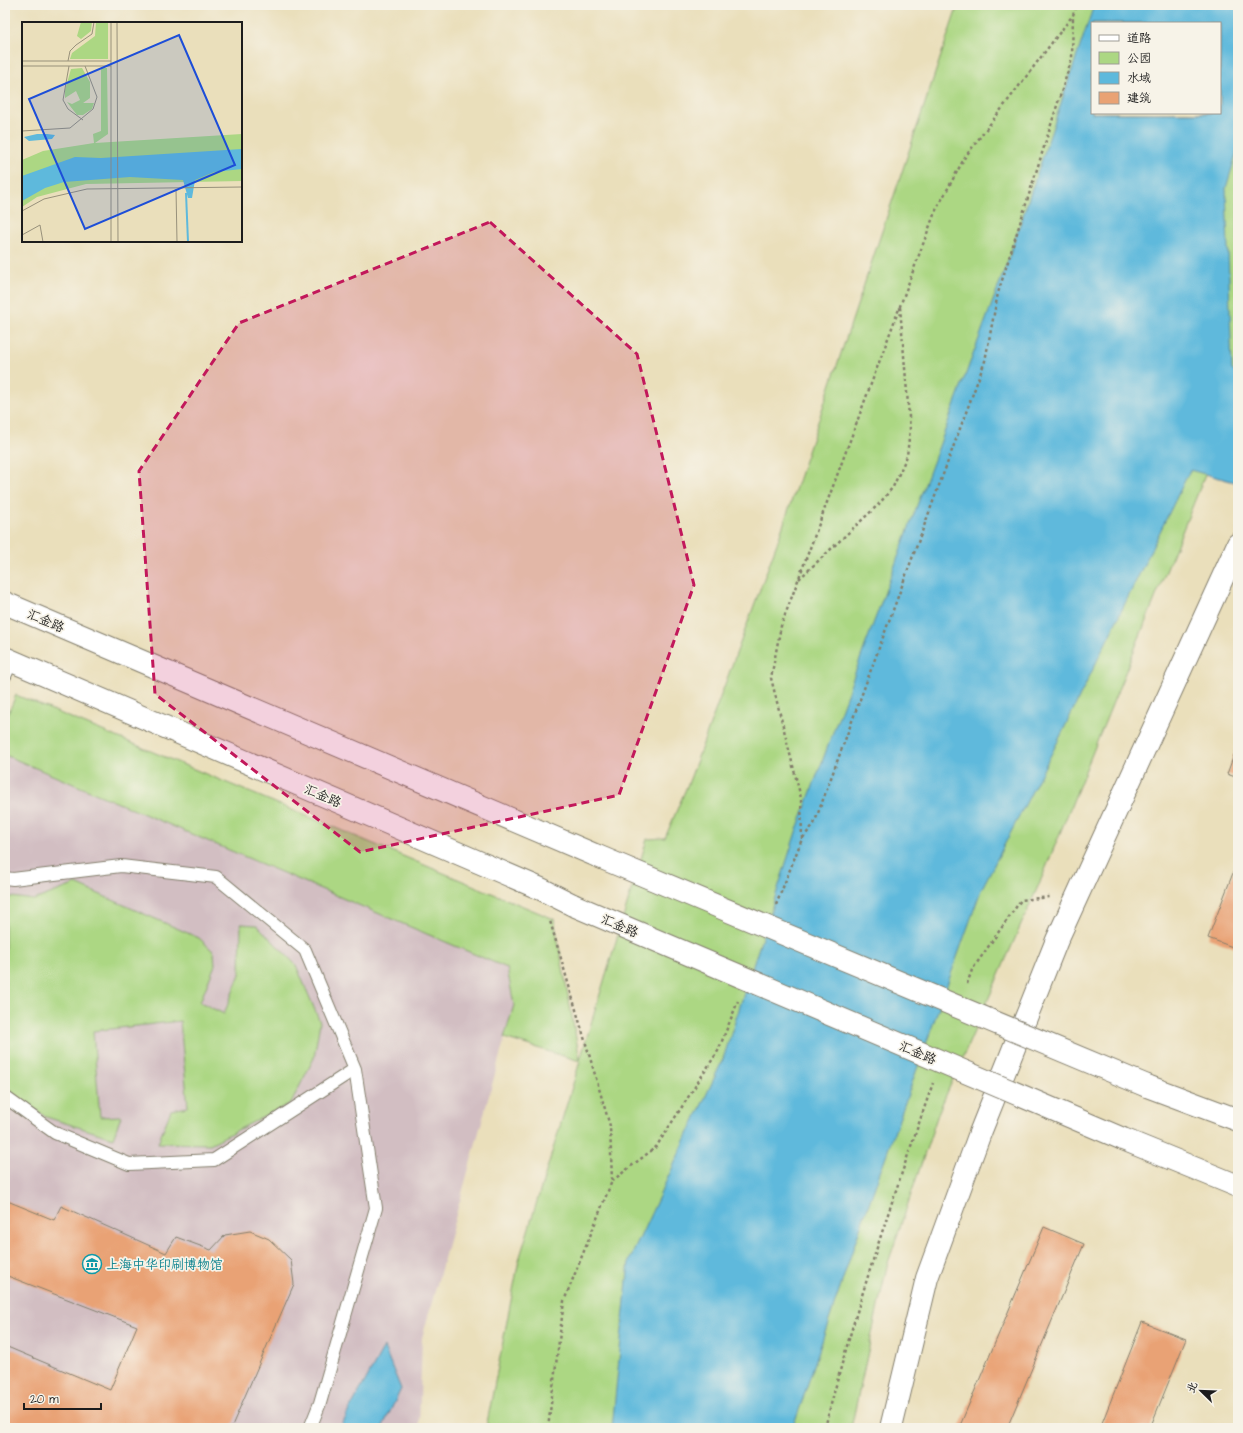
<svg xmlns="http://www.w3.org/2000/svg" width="1243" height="1433" viewBox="0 0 1243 1433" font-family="'Architects Daughter','LXGW WenKai TC',sans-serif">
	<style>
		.industrial { fill: #d2bec2 }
		.green { fill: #acd783; stroke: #647a50; fill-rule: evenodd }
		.water { fill: #5eb9dc; stroke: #3d6a7c; fill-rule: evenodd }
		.building { fill: #e9a274 }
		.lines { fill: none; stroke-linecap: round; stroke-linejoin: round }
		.lane-casing { stroke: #837e6c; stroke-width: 14 }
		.street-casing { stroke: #837e6c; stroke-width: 24 }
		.secondary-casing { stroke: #837e6c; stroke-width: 24 }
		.path { stroke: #837e6c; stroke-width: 2.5; stroke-dasharray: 3 3; stroke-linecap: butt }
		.lane { stroke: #fff; stroke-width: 12 }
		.street { stroke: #fff; stroke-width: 22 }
		.secondary { stroke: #fff; stroke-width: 22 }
		.secondary-bridge-casing { stroke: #837e6c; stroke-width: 24; stroke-linecap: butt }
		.secondary-bridge { stroke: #fff; stroke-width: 22 }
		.marked { fill: #c2185b; fill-opacity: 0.2; stroke: #c2185b; stroke-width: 3; stroke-dasharray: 8 5; stroke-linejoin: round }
		.labels { text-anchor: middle; stroke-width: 3.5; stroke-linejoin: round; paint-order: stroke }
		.street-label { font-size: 13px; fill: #1c1c1c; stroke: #f7f3e8 }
		.culture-label { font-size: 13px; fill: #0d838f; stroke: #f7f3e8; text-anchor: start }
		.inset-river { fill: none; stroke: #5eb9dc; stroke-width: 2 }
		.inset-road { fill: none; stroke: #98917b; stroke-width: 1 }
		.view { fill: #1d4ed8; fill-opacity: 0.15; stroke: #1d4ed8; stroke-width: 2 }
		.inset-edge { fill: none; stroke: #1c1c1c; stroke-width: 2 }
	</style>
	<rect width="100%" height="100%" fill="#f7f3e8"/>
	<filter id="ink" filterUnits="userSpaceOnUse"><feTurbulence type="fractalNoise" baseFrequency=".025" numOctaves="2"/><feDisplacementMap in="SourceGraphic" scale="8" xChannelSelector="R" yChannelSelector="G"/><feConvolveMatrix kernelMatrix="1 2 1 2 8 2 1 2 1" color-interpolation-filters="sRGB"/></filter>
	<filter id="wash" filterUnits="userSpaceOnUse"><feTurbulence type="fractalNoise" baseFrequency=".012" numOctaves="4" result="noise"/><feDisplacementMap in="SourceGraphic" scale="16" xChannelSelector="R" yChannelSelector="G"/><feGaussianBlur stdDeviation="0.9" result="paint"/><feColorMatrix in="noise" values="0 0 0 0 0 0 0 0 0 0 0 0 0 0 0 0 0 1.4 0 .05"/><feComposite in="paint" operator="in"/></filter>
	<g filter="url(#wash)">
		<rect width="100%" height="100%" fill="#eadfbb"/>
		<!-- industrial -->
		<path class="industrial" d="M5,755L507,968L514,1005L422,1338L419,1428H5Z"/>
		<!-- green -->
		<path class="green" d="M958,5H1238V394L1043,875L939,1111L887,1266L851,1428H486L519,1260L580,1061L504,1038L514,1005L507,968L5,755V721L16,695L554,919L580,1060L647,839L665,838L690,779L780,535ZM1092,23H1220V113H1092Z
			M76,884L199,938L214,952L215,965L200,1002L224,1014L240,974L241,924L257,925L296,965L320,1022L314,1058L291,1103L210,1144L158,1143L171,1110L188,1107L180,1021L93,1031L100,1117L121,1116L113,1138L46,1117L5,1088V896L34,900Z"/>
		<!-- water -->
		<path class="water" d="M1094,5H1238V148L1226,188L1232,370L1238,374V483L1190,470L1058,741L981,890L858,1234L793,1428H612L629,1261L723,1059L796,832L1007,263ZM1092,23H1220V113H1092Z
			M384,1347L401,1389L382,1428H341L348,1412Z"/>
		<g id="blocks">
			<!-- building -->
			<path class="building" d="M1238,744V778L1227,774Z
				M1238,860V949L1208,938Z
				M5,1200L54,1220L61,1206L166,1253L176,1237L211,1250L225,1235L250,1231L269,1239L291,1260L294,1284L231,1428H5V1346L110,1390L137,1326L5,1275Z
				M1044,1227L1084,1244L1007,1428H959Z
				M1142,1322L1186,1339L1150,1428H1100Z"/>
		</g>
	</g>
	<g filter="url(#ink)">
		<use href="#blocks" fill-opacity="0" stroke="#837e6c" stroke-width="1"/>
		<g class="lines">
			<!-- lane casing -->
			<g class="lane-casing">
				<path id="lane" d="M5,676L12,661
					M5,878L13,879L121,866L216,877L305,950L355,1069L376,1208L320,1403L310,1428
					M5,1097L55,1133L129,1164L214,1160L355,1069"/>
			</g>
			<!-- street casing -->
			<g class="street-casing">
				<path id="street" d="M891,1428L927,1278L980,1133L1057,940L1238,544"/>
			</g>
			<!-- secondary casing -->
			<g class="secondary-casing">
				<path id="secondary" d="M5,603L595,855
					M5,658L541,889L573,905
					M1147,1086L1238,1120
					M1123,1139L1238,1186"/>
			</g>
			<!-- path -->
			<path class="path" d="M799,579L879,504L893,487L907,456L910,429L900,307
				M802,839L801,798L771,678L781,626L935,212L965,157L1073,15L1077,5
				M776,905L802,839L814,824L985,361L998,293L1072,58L1073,15
				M967,984L972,970L1021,900L1050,897
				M612,1181L656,1147L718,1051L738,1001
				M548,1428L564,1301L612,1181L610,1126L550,921
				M825,1428C854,1311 893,1197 933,1083"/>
			<!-- lane -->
			<use href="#lane" class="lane"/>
			<!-- street -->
			<use href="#street" class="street"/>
			<!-- secondary -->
			<use href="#secondary" class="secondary"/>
			<!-- secondary-bridge casing -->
			<g class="secondary-bridge-casing">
				<path id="secondary-bridge" d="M595,855L1147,1086
					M573,905L1123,1139"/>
			</g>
			<!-- secondary-bridge -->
			<use href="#secondary-bridge" class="secondary-bridge"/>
		</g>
	</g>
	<!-- marked area -->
	<path class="marked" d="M490,222L637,354L694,585L619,795L360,852L155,694L139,471L239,323Z"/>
	<!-- icons -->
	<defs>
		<g id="museum-ring" transform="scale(1)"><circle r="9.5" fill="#f7f3e8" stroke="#0f9aa8" stroke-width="1.5"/><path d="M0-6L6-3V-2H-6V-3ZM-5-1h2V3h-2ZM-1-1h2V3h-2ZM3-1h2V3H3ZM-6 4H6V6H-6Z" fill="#0f9aa8"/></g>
	</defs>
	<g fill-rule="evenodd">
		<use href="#museum-ring" x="92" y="1264"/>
	</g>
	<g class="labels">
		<!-- street labels -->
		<g class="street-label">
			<text transform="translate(46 620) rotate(23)" y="5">汇金路</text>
			<text transform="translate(323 795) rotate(23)" y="5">汇金路</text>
			<text transform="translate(620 925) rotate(23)" y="5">汇金路</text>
			<text transform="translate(918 1052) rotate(23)" y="5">汇金路</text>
		</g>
		<!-- culture labels -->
		<g class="culture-label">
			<text x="106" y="1269">上海中华印刷博物馆</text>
		</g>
	</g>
	<!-- overview -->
	<g transform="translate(22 22)">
		<rect width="220" height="220" fill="#eadfbb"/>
		<path d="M59,0H70L69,9L59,17L55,14ZM74,0H86V37H48L50,31L73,14ZM60,46L68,60V76L61,81H72L70,87L61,93H55L45,80L50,82L58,78L54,69L43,76V68L49,47ZM79,46H85L86,112L73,121L220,112V159L64,162L15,175L0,185V138L21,129L72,121L71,112L79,109Z" fill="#acd783"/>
		<path d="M15,112H25L33,113L30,117L7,119L2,115ZM220,127V147L192,150L173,158L170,176H166L161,158L108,155L42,160L23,166L0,179V154L53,135L79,136Z" fill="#5eb9dc"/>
		<path class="inset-river" d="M164,171L166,220"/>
		<path class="inset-road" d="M95,0L96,220M0,39H89M46,39L48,29L54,23L70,12L72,0M0,44H89M47,44L41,78L46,87L61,98M0,109L48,106L71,87L75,75L63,44M154,167L155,220M0,189L22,177L65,167L220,165M0,213L18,203L21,220M89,220V0"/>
		<path class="view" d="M157,13L213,143L63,207L7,77Z"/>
		<rect width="220" height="220" class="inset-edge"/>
	</g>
	<!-- margin -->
	<rect width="1243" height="1433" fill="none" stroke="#f7f3e8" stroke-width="20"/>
	<!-- legend -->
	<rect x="1091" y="22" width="130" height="92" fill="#f7f3e8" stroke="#9f9d96"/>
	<rect x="1099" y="35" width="20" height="6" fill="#ffffff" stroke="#9f9d96"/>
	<text x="1127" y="42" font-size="12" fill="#1c1c1c">道路</text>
	<rect x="1099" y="52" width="20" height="12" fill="#acd783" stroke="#9f9d96"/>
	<text x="1127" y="62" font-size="12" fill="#1c1c1c">公园</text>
	<rect x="1099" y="72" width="20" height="12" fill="#5eb9dc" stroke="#9f9d96"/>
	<text x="1127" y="82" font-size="12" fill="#1c1c1c">水域</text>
	<rect x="1099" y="92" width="20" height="12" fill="#e9a274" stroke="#9f9d96"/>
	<text x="1127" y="102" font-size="12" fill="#1c1c1c">建筑</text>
	<!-- north arrow -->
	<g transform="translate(1201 1391) rotate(293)" stroke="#f7f3e8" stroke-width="3" paint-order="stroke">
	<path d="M0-3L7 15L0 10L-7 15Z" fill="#1c1c1c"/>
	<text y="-6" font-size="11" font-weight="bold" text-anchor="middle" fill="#1c1c1c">北</text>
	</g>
	<!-- scale -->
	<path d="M24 1403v6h77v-6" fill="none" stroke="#1c1c1c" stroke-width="2"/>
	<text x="30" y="1403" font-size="12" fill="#1c1c1c" stroke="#f7f3e8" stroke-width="3" paint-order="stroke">20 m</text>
</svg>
